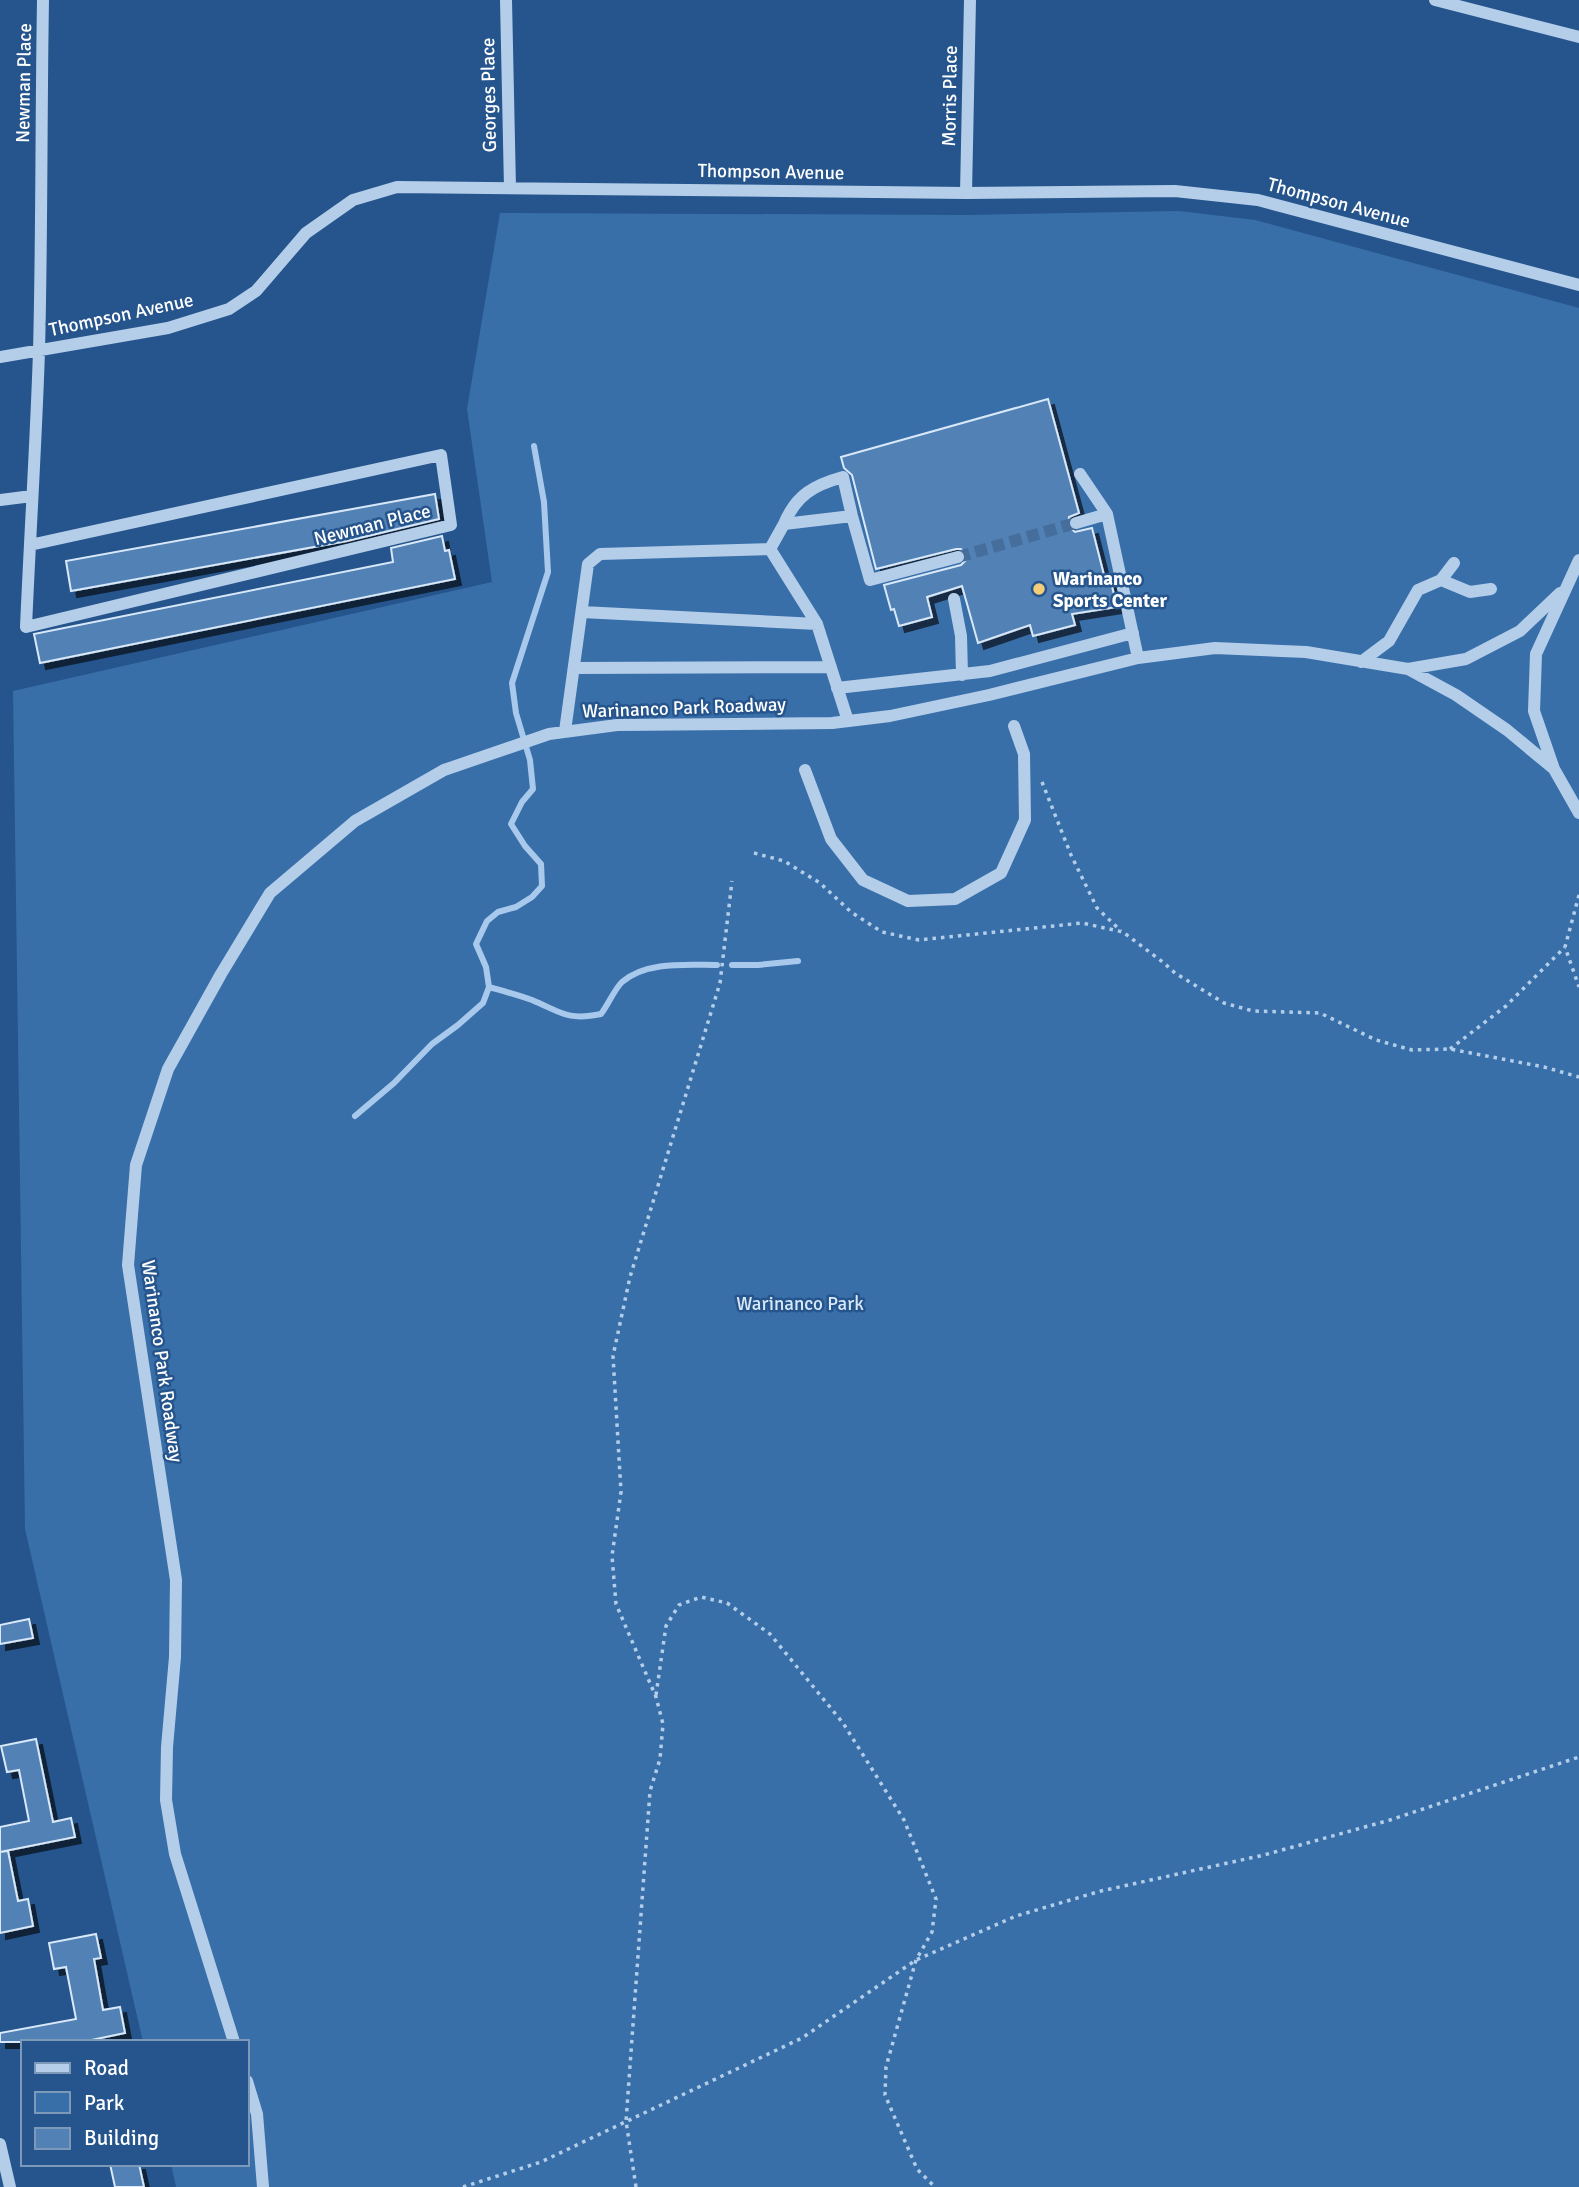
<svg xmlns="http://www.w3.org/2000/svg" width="1579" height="2187" viewBox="0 0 1579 2187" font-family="Signika,sans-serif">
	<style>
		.green { fill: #396fa9 }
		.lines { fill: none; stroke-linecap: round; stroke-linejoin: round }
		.stream { stroke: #a8c9eb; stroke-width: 6 }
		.building { fill: #5181b5; stroke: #d8e8f8; stroke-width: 2; filter: url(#shadow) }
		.minor-tunnel { stroke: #466e9d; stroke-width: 12; stroke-dasharray: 12 6; stroke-linecap: butt }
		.path { stroke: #b4ceea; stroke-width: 3.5; stroke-dasharray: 3.5 5; stroke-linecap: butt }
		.minor { stroke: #b4ceea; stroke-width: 12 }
		.poi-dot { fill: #f4cd78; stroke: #25558c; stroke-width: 2.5 }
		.labels { text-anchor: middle; stroke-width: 5; stroke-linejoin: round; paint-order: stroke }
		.street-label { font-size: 19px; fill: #fff; stroke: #25558c }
		.poi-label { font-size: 19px; font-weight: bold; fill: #fff; stroke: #25558c; text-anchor: start }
		.park-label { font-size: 19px; fill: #d8e8f8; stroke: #25558c }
	</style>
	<defs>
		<filter id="shadow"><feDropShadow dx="6" dy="6" stdDeviation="0" flood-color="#0009"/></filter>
	</defs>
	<rect width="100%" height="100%" fill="#25558c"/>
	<!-- green -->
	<path class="green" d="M1179,211L1255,220L1579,308V2187H176L171,2164H247V2042H143L25,1529L13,691L492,582L467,409L500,213L967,215Z"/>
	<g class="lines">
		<!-- stream -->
		<path class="stream" d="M732,965H758L798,961
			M489,987C503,991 518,995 532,1000C561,1012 567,1021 601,1014C608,1005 614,990 622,982C646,961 686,965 717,965
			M355,1116L394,1083L432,1044L458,1025L483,1003L489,987L486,967L476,944L487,921L498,912L516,907L532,897L542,886L541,864L525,846L511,824L522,802L533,789L530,760L516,713L512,683L548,572L544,502L534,446"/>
	</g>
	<!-- building -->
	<path class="building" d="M1048,399L1079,513L1069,517L1068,526L1075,532L1092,528L1104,575L1109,574L1117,607L1072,614L1075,625L1033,636L1030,625L978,643L962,586L927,597L932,617L899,626L894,609L891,610L884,585L961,565L966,560V554L961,549H956L876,569L852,475L844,468L841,457Z
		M435,494L439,519L347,541L71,591L66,561Z
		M442,536L445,551L449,550L455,579L40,663L34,634L393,562L391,548Z
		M29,1619L33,1638L0,1644V1625Z
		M36,1739L53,1822L71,1818L75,1837L0,1852V1827L29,1821L19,1770L7,1772L1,1746Z
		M8,1851L18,1901L28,1899L33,1926L0,1933V1852Z
		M96,1934L101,1958L94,1959L103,2010L120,2007L125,2033L82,2042H0V2033L76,2019L66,1967L54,1969L49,1943Z
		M110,2164H139L144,2187H115Z"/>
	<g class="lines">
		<!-- minor-tunnel -->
		<path class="minor-tunnel" d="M958,557L1076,523"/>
		<!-- path -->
		<path class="path" d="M1042,782L1071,855L1097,908L1121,931
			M754,853L784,861L820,883L851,912L882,932L919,940L1082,923L1123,932L1164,963L1175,973L1224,1003L1253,1011L1320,1013L1376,1040L1412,1050L1450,1049L1544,1067L1579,1077
			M1579,895L1565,947L1579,987
			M1450,1049L1506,1006L1565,947
			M656,1695L666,1626L679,1605L701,1597L727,1603L770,1634L843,1723L904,1820L936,1899L932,1932L916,1960L886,2067L885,2095L917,2169L935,2187
			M463,2187L541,2162L802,2038L916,1960L1016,1916L1101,1891L1264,1855L1390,1820L1579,1757
			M636,2187L626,2121L650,1791L660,1759L663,1724L656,1697L616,1604L612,1556L621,1492L613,1356L630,1277L720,983L732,881"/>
		<!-- minor -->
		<path class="minor" d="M506,0L510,188
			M1435,0L1579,37
			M966,193L970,0
			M0,357L168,328L229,309L256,291L306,233L353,200L397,187L966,193L1175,191L1258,200L1579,285
			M1080,474L1107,514L1138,658
			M0,500L32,496
			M1076,523L1107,514
			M784,524C796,495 814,485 843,477L852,516L870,580L958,557
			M30,545L441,455L451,525L26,627C30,535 36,443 39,351C42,234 41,117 43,0
			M770,549L817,624L848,721
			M770,549L784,524L852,516
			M1441,580L1470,592L1491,589
			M954,599L961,636L962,675
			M582,612L817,624
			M1361,662L1389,641L1418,590L1441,580L1454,563
			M574,668L831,667
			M1408,669L1466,659L1520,631L1560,593
			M837,688L990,671L1133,633
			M565,731L588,564L600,554L770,549
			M1554,769L1534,711L1536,654L1579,560
			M805,770L831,839L863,880L908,901L955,899L1001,873L1025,820L1024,754L1014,726
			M234,2042L175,1854L166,1800L167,1747L175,1657L176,1580L128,1265L136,1165L168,1069L221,974L270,893L355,821L444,770L549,734L617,725L832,723L890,716L989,695L1138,658L1215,648L1306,652L1408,669L1456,695L1507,730L1554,769L1579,813
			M247,2081L257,2114L263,2187
			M0,2144L10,2187"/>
	</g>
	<!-- markers -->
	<circle class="poi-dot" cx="1039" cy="589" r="7"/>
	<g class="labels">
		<!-- street labels -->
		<g class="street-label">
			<text transform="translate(23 83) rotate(-89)" y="7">Newman Place</text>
			<text transform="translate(488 95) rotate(-91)" y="7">Georges Place</text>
			<text transform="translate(949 96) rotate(-89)" y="7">Morris Place</text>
			<text transform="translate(771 171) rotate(1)" y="7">Thompson Avenue</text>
			<text transform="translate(1339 202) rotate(15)" y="7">Thompson Avenue</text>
			<text transform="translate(121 314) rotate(-12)" y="7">Thompson Avenue</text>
			<text transform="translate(372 524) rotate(-14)" y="7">Newman Place</text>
			<text transform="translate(684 707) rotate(-2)" y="7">Warinanco Park Roadway</text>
			<text transform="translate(163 1361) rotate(82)" y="7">Warinanco Park Roadway</text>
		</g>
		<!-- poi labels -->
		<g class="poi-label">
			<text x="1053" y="585">Warinanco<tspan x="1053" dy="22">Sports Center</tspan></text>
		</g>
		<!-- park labels -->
		<g class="park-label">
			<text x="800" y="1310">Warinanco Park</text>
		</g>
	</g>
	<!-- legend -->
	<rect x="21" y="2040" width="228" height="126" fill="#25558c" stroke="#7c99ba" stroke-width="2"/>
	<rect x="35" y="2063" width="35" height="10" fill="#b4ceea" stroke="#7c99ba" stroke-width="2"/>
	<text x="84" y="2075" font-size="21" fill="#ffffff">Road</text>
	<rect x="35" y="2092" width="35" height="21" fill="#396fa9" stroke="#7c99ba" stroke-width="2"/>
	<text x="84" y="2110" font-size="21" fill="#ffffff">Park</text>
	<rect x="35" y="2128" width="35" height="21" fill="#5181b5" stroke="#7c99ba" stroke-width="2"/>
	<text x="84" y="2145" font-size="21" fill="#ffffff">Building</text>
</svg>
